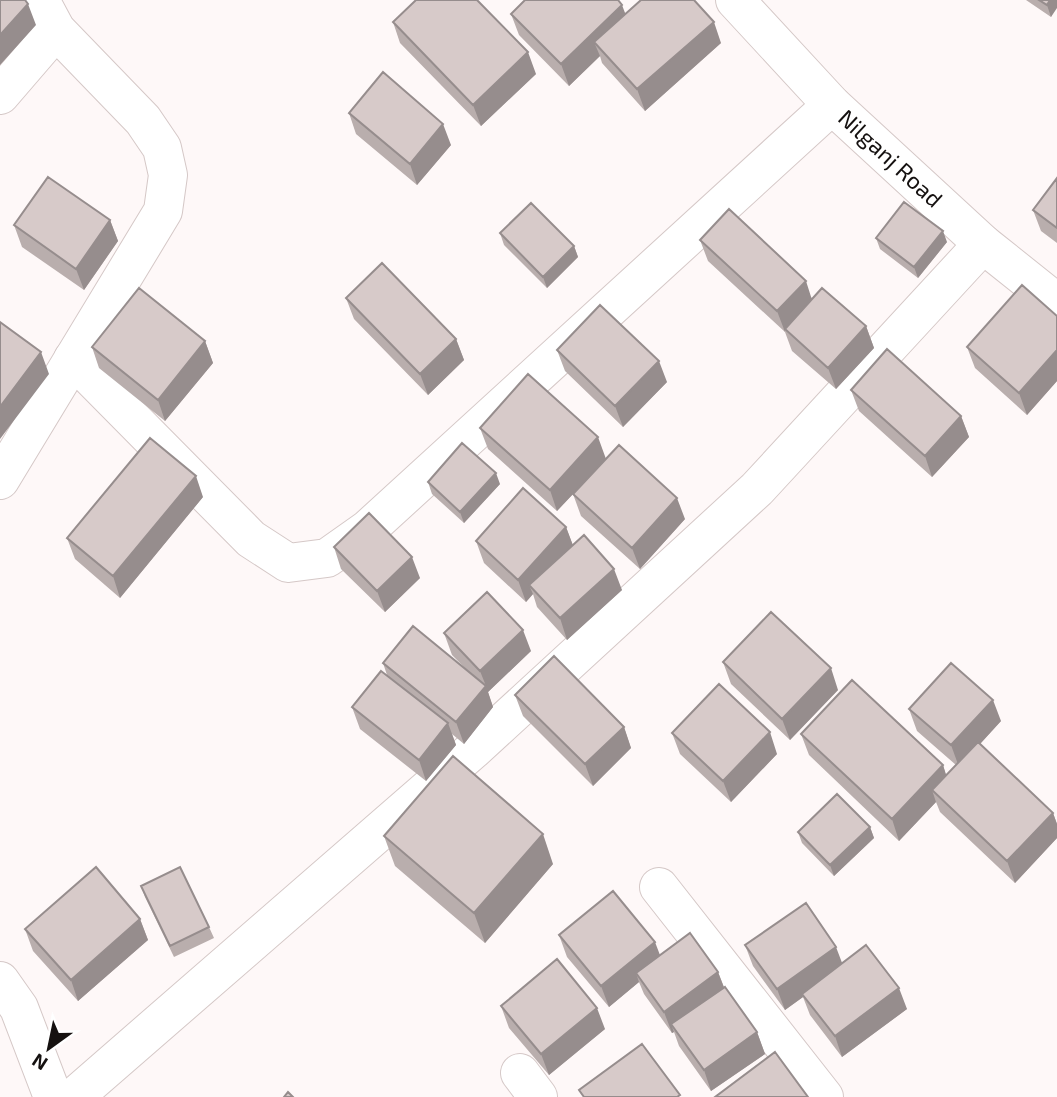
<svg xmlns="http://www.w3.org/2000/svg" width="1057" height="1097" viewBox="0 0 1057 1097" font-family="'Exo 2',sans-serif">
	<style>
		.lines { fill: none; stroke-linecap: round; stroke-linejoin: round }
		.street-casing { stroke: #d5c8c7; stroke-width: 40 }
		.street { stroke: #fff; stroke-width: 38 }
		.wall { fill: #b9aead }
		.shaded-wall { fill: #968d8d }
		.building { fill: #d7cac9; stroke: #968d8d; stroke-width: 2 }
		.labels { text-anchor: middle; stroke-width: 5; stroke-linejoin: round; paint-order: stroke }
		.street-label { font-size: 23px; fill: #151110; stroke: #fff }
	</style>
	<rect width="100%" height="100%" fill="#fef8f8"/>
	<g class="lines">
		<!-- street casing -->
		<g class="street-casing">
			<g id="street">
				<path id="s1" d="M735,0L832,105L983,244L1057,303"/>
				<path d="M0,95L56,30"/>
				<path d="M73,359L251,539L288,563L327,558L368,529L832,105"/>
				<path d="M0,480L163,211L168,175L162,148L143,120L56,30L40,0"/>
				<path d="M659,887L824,1097"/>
				<path d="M0,981L19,1008L53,1097"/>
				<path d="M520,1073L538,1097"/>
				<path d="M74,1097L473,750L757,489L983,244"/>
			</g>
		</g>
		<!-- street -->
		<use href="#street" class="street"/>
	</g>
	<!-- wall -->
	<path class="wall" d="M1026,0H1057L1051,17Z
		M511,14H625L721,43L645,111L602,63L600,56L569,86L519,35Z
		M393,22L536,74L481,126L400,43Z
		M349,113L451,145L417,185L356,134Z
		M1057,178V243L1041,231L1033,210Z
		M110,220L118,241L84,290L22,247L14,225Z
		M500,233L574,246L578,257L547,288L504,245Z
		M876,238L947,242L918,278L880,249Z
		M700,240L866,326L874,348L836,389L792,351L785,332L708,261Z
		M346,298L456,339L464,360L428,395L354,319Z
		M1057,316V381L1027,415L975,368L967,347Z
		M205,341L213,363L165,421L99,368L92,347Z
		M557,350L667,382L623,427L565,371Z
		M851,390L961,416L969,437L932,477L859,411Z
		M480,428L606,459L557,511L488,449Z
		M428,482L500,484L464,523L432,494Z
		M573,494L685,519L640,569L581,516Z
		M203,497L120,598L75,559L67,538Z
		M566,527L573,546L622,590L567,640L537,607L533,594L526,602L484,563L476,541Z
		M334,547L420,578L385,612L341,569Z
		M444,633L531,651L488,692L493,707L464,744L452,734L456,745L426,781L360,729L352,707L387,675L383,663L467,670L452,655Z
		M723,662L838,690L790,740L731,684Z
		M515,695L624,727L631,748L593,786L523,716Z
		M909,709L1001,721L980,744L1053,813L1057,824V838L1015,883L940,812L936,802L899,841L809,755L801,734L943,765L946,776L956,765L917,731Z
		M672,733L777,754L731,802L680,754Z
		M870,827L874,838L834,876L802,843L798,832Z
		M384,836L553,864L485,943L395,866Z
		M141,886L209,927L214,938L174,957L145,897Z
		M140,919L148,940L78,1001L33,951L25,929Z
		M559,935L660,955L718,972L724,987L757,1032L765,1054L711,1091L679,1046L674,1032L672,1033L644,994L639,982L609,1007L567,957Z
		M745,945L842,963L907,1009L842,1057L810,1015L803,997L785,1010L753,966Z
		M501,1006L605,1029L549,1075L509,1028Z"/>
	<!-- shaded-wall -->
	<path class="shaded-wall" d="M1050,0H1057V8L1051,17L1047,5Z
		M28,4L36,25L0,65V35Z
		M622,5L630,26L594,42L600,56L569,86L561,64Z
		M714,22L721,43L645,111L637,89Z
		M528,52L536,74L481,126L473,105Z
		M443,124L451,145L417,185L410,164Z
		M110,220L118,241L84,290L76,269Z
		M943,231L947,242L918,278L914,267Z
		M574,246L578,257L547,288L543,277Z
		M806,281L813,303L785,329V332L777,311Z
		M866,326L874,348L836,389L828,368Z
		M456,339L464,360L428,395L420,374Z
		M205,341L213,363L165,421L158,400Z
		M1057,350V381L1027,415L1019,393Z
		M41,352L49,374L0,439V407Z
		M659,361L667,382L623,427L615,406Z
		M961,416L969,437L932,477L925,456Z
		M598,437L606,459L557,511L550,490Z
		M496,473L500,484L464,523L460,512Z
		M196,476L203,497L120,598L113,576Z
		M677,498L685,519L640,569L632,548Z
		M566,527L574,548L529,585L533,594L526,602L518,580Z
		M412,557L420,578L385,612L377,591Z
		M614,569L622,590L567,640L560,618Z
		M523,630L531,651L488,692L493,707L464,744L456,722L486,686L480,671Z
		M831,668L838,690L790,740L782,719Z
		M993,700L1001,721L959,767L951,745Z
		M448,723L456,745L426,781L419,760Z
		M624,727L631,748L593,786L585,764Z
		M770,732L777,754L731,802L723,781Z
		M943,765L950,787L932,790L936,802L899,841L892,819Z
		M1053,813L1057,824V838L1015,883L1007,861Z
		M870,827L874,838L834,876L830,865Z
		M543,834L553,864L485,943L474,913Z
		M140,919L148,940L78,1001L71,980Z
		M655,942L663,963L636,973L639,982L609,1007L601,986Z
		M836,947L844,968L802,994L803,997L785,1010L777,989Z
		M718,972L726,993L671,1024L674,1032L672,1033L664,1012Z
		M899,988L907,1009L842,1057L835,1036Z
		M597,1008L605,1029L549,1075L541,1054Z
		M757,1032L765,1054L711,1091L704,1070Z"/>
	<!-- building -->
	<path class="building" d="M0,0H25L28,4L0,35Z
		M416,0H477L528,52L473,105L393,22Z
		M525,0H618L622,5L561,64L511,14Z
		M641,0H694L714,22L637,89L594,42Z
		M1039,0H1050L1047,5Z
		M383,72L443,124L410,164L349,113Z
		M48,177L110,220L76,269L14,225Z
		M1057,178V228L1033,210Z
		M904,202L943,231L914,267L876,238Z
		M531,203L574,246L543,277L500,233Z
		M729,209L806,281L777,311L700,240Z
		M382,263L456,339L420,374L346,298Z
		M1022,285L1057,316V350L1019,393L967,347Z
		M139,288L205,341L158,400L92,347Z
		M822,288L866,326L828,368L785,329Z
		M600,305L659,361L615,406L557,350Z
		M0,322L41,352L0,407Z
		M887,349L961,416L925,456L851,390Z
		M528,374L598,437L550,490L480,428Z
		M150,438L196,476L113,576L67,538Z
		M462,443L496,473L460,512L428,482Z
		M619,445L677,498L632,548L573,494Z
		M523,488L566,527L518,580L476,541Z
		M369,513L412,557L377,591L334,547Z
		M584,535L614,569L560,618L529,585Z
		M487,592L523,630L480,671L444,633Z
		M771,612L831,668L782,719L723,662Z
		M413,626L486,686L456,722L383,663Z
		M554,656L624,727L585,764L515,695Z
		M951,663L993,700L951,745L909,709Z
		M381,671L448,723L419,760L352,707Z
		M852,680L943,765L892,819L801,734Z
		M719,684L770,732L723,781L672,733Z
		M978,742L1053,813L1007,861L932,790Z
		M453,756L543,834L474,913L384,836Z
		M837,794L870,827L830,865L798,832Z
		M96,867L140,919L71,980L25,929Z
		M180,867L209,927L170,946L141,886Z
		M613,891L655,942L601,986L559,935Z
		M806,903L836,947L777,989L745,945Z
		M690,933L718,972L664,1012L636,973Z
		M866,945L899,988L835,1036L802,994Z
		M557,959L597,1008L541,1054L501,1006Z
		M725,987L757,1032L704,1070L671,1024Z
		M642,1044L680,1095L677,1097H584L579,1090Z
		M775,1052L808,1097H715Z
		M288,1092L293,1097H284Z"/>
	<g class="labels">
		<!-- street labels -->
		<g class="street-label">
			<text dy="8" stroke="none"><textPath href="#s1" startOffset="222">Nilganj Road</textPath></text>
		</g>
	</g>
	<!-- north arrow -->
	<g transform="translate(49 1048) rotate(213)" stroke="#ffffff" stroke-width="5" paint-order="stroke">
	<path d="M0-5L12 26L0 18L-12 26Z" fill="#151110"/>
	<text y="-10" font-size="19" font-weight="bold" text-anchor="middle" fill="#151110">N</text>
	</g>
</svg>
